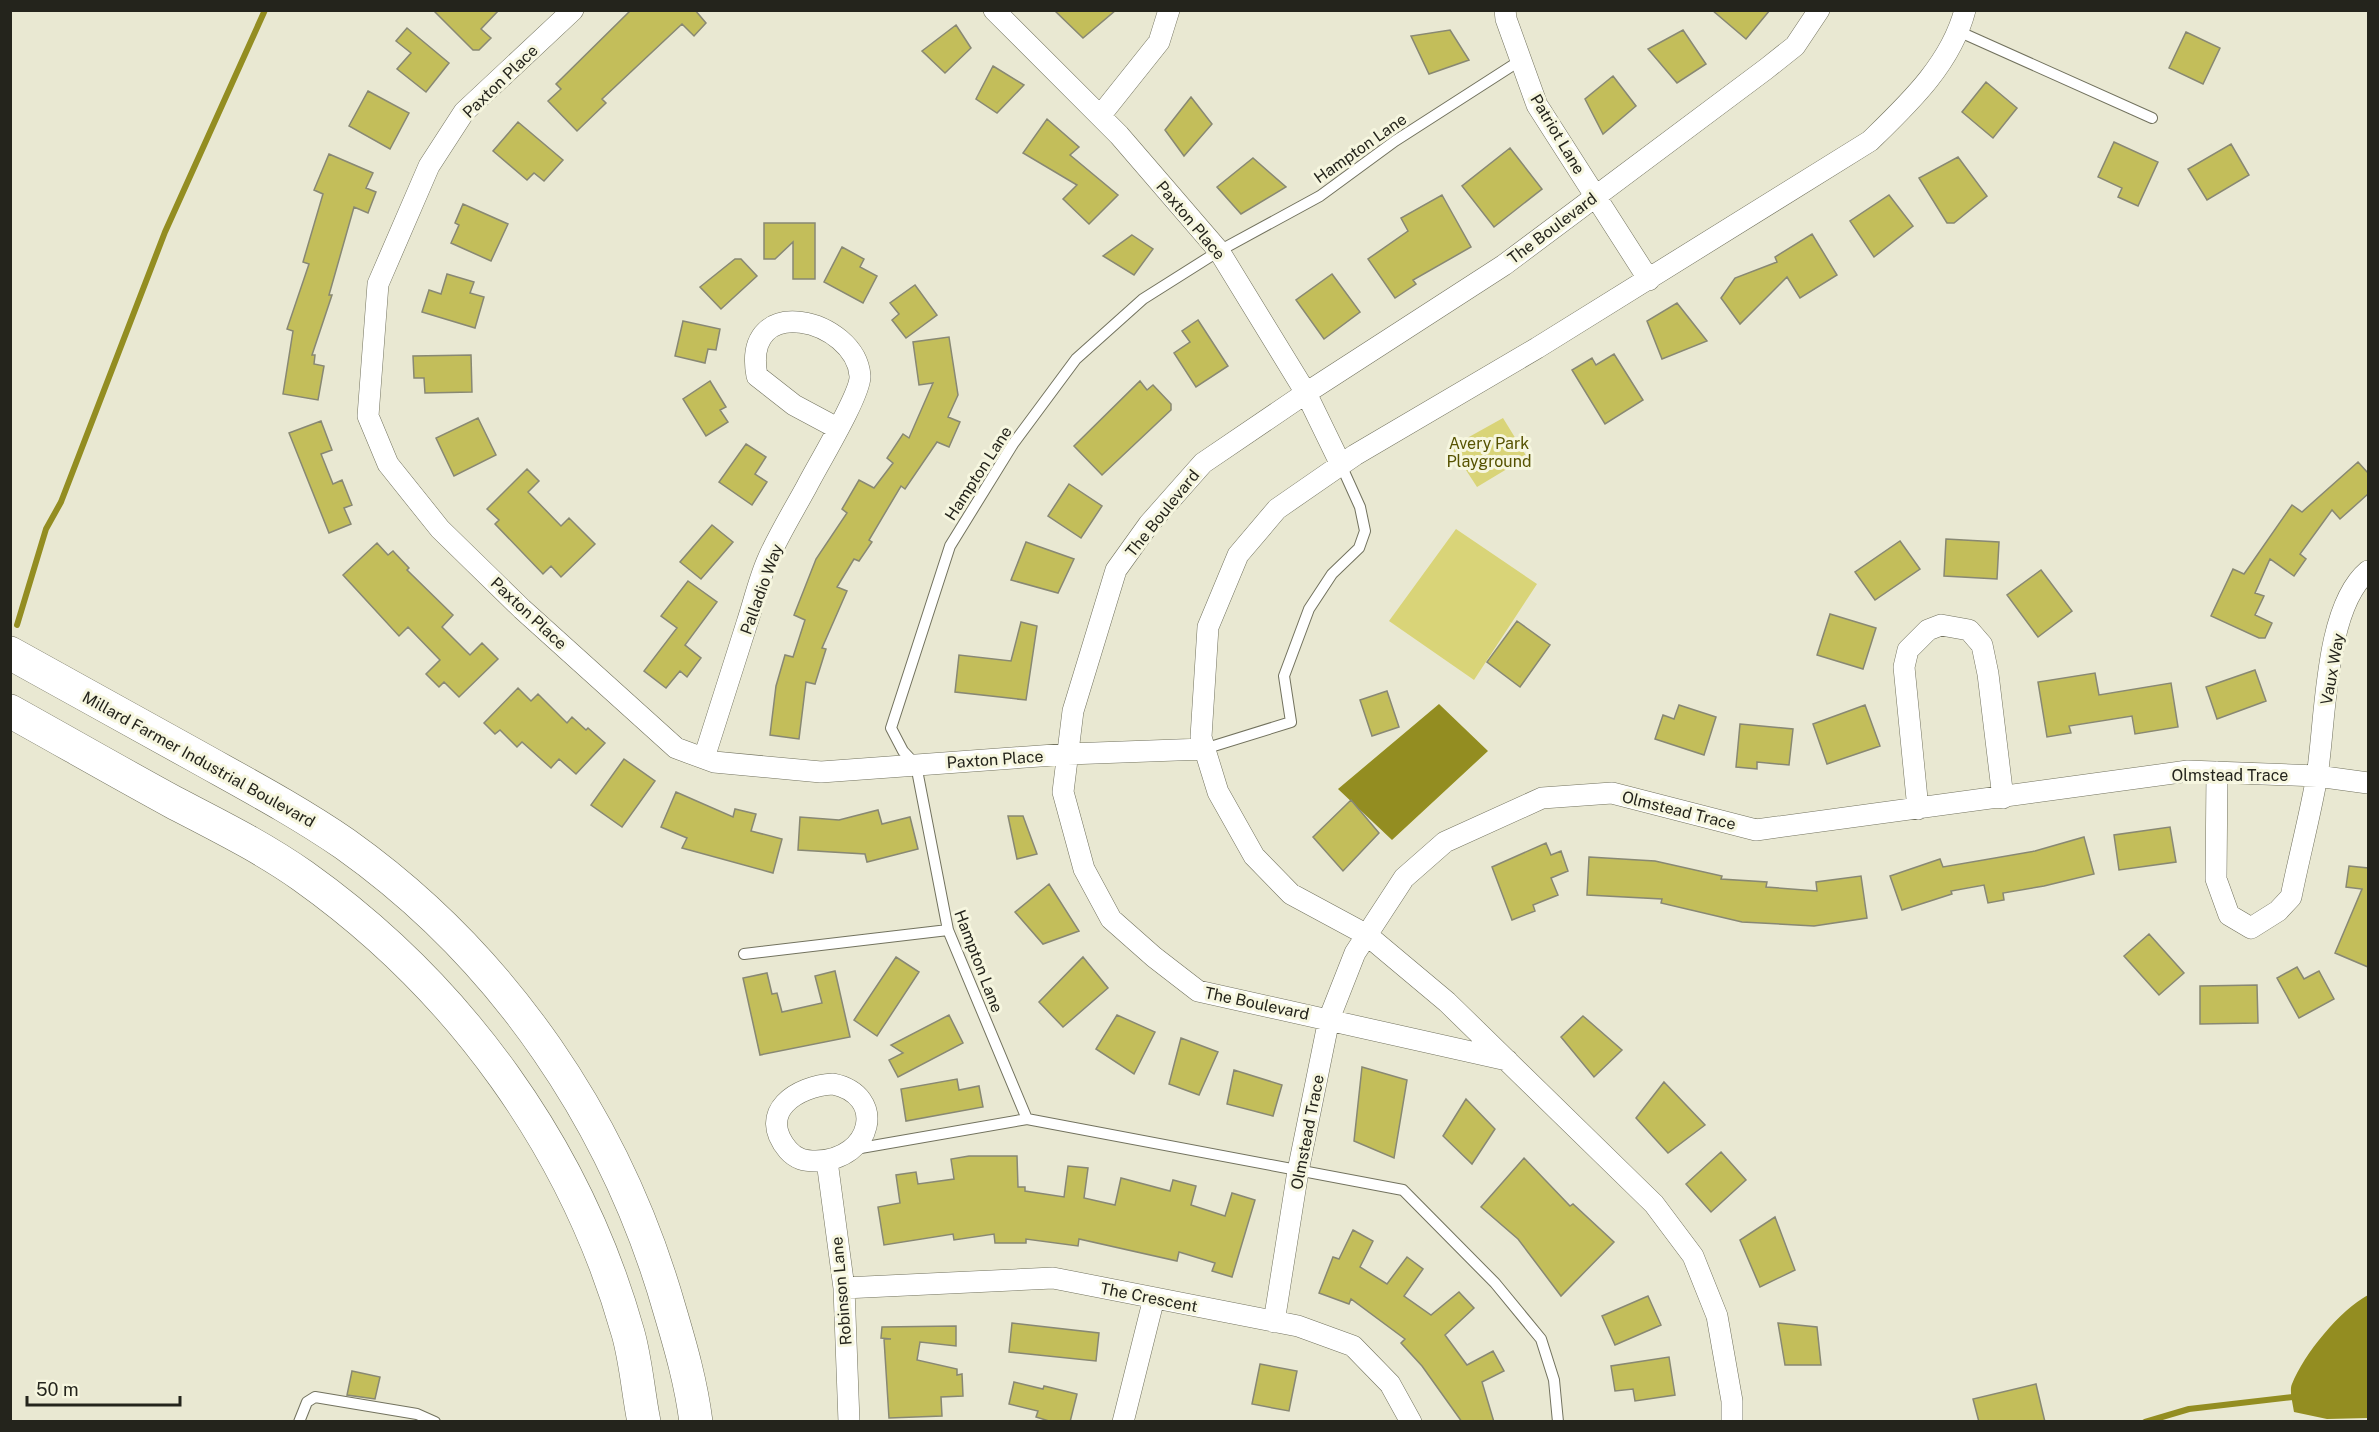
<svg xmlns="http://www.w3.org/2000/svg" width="2379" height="1432" viewBox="0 0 2379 1432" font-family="'Public Sans',sans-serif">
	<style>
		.green { fill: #d9d478 }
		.water { fill: #938d21 }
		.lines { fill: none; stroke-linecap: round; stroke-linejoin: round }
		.stream { stroke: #938d21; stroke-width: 6 }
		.building { fill: #c3be5a; stroke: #888873; stroke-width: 1.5 }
		.lane-casing { stroke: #72725e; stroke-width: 12 }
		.street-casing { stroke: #72725e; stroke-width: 22 }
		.primary-casing { stroke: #72725e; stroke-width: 34 }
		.lane { stroke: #fff; stroke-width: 10 }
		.street { stroke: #fff; stroke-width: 21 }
		.primary { stroke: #fff; stroke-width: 33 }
		.labels { text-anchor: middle; stroke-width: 6; stroke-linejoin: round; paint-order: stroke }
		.street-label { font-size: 16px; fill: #24241c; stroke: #f6f6df }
		.park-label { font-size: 16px; fill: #565200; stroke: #f6f6df }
	</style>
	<rect width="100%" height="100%" fill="#e9e8d2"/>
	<!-- green -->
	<path class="green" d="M1503,418L1527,457L1477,487L1451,447Z
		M1456,529L1537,584L1474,680L1389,621Z"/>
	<!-- water -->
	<path class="water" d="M1439,704L1488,751L1392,840L1338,789Z
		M2368,1295V1418L2327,1419L2294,1412C2293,1404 2289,1390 2292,1384C2304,1354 2340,1310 2368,1295Z"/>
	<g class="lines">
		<!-- stream -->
		<path class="stream" d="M17,625L46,529L61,502L165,232L265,10
			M2145,1422L2189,1409L2293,1397"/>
	</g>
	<!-- building -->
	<path class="building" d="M433,10H499L481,29L491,38L479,50H473Z
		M631,10H695L706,23L694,36L682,24L602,99L606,103L577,131L548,101L561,89L556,84Z
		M1054,10H1116L1083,38Z
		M1712,10H1770L1746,39Z
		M956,25L971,48L945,73L922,51Z
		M407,28L449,63L426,92L397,69L411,53L396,41Z
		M1450,30L1469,60L1429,74L1411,36Z
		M1683,30L1706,64L1677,83L1648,49Z
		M2186,32L2220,48L2203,84L2169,68Z
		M993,66L1024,85L997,113L976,99Z
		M1613,76L1636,106L1603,134L1585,99Z
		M1986,82L2017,108L1993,138L1962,112Z
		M368,91L409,113L390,149L349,126Z
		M1191,97L1212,124L1184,156L1165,130Z
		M1047,119L1079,147L1070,155L1118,195L1089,224L1063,199L1077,185L1023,153Z
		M518,122L563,160L544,181L534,173L527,180L493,151Z
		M2114,142L2158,162L2138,206L2118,197L2122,188L2098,177Z
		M2231,144L2249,175L2207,200L2188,169Z
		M1510,148L1542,189L1494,227L1462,186Z
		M329,154L373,173L366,188L376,192L368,213L354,207L329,295H332L312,355H315L314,364L324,366L318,400L283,394L293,331L287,329L309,264L303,262L323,194L314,190Z
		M1958,157L1987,196L1954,223H1947L1919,178Z
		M1253,158L1286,187L1241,214L1217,187Z
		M1442,195L1471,247L1413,280L1416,284L1395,298L1368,259L1408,231L1401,218Z
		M1889,195L1913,226L1874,257L1850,221Z
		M463,204L508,224L491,261L451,243L459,225L455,223Z
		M764,223H815V279H793V242L775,259H764Z
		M1812,234L1837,275L1800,298L1787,277L1740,324L1721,298L1735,278L1777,262L1775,257Z
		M1132,235L1153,249L1134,275L1103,256Z
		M842,247L864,259L860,267L877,276L863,303L824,282Z
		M735,259H741L757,276L721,309L700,287Z
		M447,274L474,282L470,293L484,297L475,328L422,312L429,290L441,294Z
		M1332,274L1360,312L1324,339L1296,300Z
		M915,285L937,315L906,338L892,320L899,314L890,303Z
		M1677,303L1707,341L1662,359L1647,321Z
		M1198,320L1228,366L1196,387L1174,353L1190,342L1182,331Z
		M683,321L720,329L716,350L708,349L705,363L675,356Z
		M949,337L958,395L948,417L960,422L949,447L937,442L905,489L901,486L869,540L872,542L859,561L854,559L837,587L847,591L822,648L826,649L815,684L806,682L799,739L770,735L776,686L785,655L793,657L805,620L794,615L816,559L847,513L842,509L859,480L874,488L893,463L887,458L903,434L909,438L933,383L919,385L913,342Z
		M1614,354L1643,400L1605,424L1572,370L1592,358L1596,365Z
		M471,355L472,392L425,393L424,378H414L413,356Z
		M710,381L726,407L720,410L728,422L706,436L683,399Z
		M1140,381L1147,390L1153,385L1171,404V410L1102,475L1074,446Z
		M478,418L496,455L454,476L436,438Z
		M321,421L332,450L321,454L333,484L342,480L352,505L344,508L351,524L329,533L289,433Z
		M746,444L766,457L755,474L767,482L752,505L719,482Z
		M2358,462L2368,473V494L2340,519L2332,510L2300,554L2306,559L2294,576L2270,559L2255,593L2264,596L2255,615L2272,623L2265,638H2259L2211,616L2233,569L2244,574L2292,505L2302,512Z
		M527,469L539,481L528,492L561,526L569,518L595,544L561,577L551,566L543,574L495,524L499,520L487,509Z
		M1069,484L1102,506L1081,538L1048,516Z
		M712,525L733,542L701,579L680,562Z
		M1946,539L1999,542L1997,579L1944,576Z
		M1900,541L1920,569L1875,600L1855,572Z
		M1026,542L1074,559L1058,593L1011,580Z
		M377,543L388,555L393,551L409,568L407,570L453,615L442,627L470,655L482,643L498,659L459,697L444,682L439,687L426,674L440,660L408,627L399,636L343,575Z
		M2041,570L2072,611L2038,637L2007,595Z
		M688,581L717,602L685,645L701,658L687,677L680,671L666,688L644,671L677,628L661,616Z
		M1830,614L1876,628L1863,669L1817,655Z
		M1517,621L1550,645L1520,687L1487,662Z
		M1021,622L1037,626L1026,700L955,692L959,655L1011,661Z
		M2255,670L2266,701L2217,719L2206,687Z
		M2095,673L2099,695L2171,683L2178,727L2135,734L2132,716L2069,726L2071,733L2047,737L2038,682Z
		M518,688L531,701L538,694L567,723L572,717L586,730L588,728L605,743L576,774L559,759L551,768L522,742L517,747L500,730L495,734L484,723Z
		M1387,691L1399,727L1372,736L1360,700Z
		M1679,705L1716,717L1704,755L1655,739L1663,715L1674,719Z
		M1865,705L1880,746L1827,764L1813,724Z
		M1740,724L1793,729L1789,765L1757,762V769L1736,767Z
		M624,759L655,781L622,827L591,805Z
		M676,792L733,817L735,809L756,814L751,831L782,839L773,873L682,848L687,838L661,827Z
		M1351,800L1379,833L1343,871L1313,837Z
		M878,810L882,824L910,817L918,849L867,862L865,854L798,850L800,817L839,820Z
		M1008,816H1023L1037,854L1017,859Z
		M2170,827L2176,862L2119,870L2114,835Z
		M2084,837L2094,874L2044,886L2003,893L2004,900L1988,903L1984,885L1951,891L1952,894L1902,910L1890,876L1940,859L1943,867L2035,851Z
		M1546,843L1551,855L1561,851L1568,871L1551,878L1558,895L1533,905L1535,911L1512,920L1492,867Z
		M1589,857L1655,861L1722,876L1721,879L1767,882L1766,887L1817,891L1816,882L1861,876L1867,918L1814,926L1742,922L1661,903L1662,899L1587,895Z
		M2349,866L2368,868V967L2335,953L2362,889L2346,887Z
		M1049,884L1079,931L1043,944L1015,912Z
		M2149,934L2184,973L2159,995L2124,956Z
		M896,957L919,972L877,1036L854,1020Z
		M1083,957L1108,988L1063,1027L1039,1002Z
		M2297,967L2304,979L2319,971L2334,999L2299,1018L2277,978Z
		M835,971L850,1037L760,1055L743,978L767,973L772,994L777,993L782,1012L822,1003L815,976Z
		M2257,985L2258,1023L2200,1024V986Z
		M949,1015L963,1043L898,1077L889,1060L903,1053L891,1045Z
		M1117,1015L1155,1032L1134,1074L1096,1049Z
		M1583,1016L1622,1050L1594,1077L1561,1037Z
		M1181,1038L1218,1052L1199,1095L1169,1084Z
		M1362,1067L1407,1080L1394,1158L1354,1141Z
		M1234,1070L1282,1085L1273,1116L1227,1104Z
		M957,1079L959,1090L979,1086L983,1107L906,1121L901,1089Z
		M1664,1082L1705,1125L1668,1153L1636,1118Z
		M1466,1099L1495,1129L1472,1164L1443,1136Z
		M1721,1152L1746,1180L1711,1212L1686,1184Z
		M969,1156H1017L1018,1187H1025V1191L1064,1197L1068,1166L1088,1168L1084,1198L1115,1205L1121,1178L1170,1191L1173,1180L1196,1186L1191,1205L1225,1216L1232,1193L1255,1200L1232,1277L1212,1271L1215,1263L1179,1252L1177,1261L1079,1239L1078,1246L1026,1239V1243H995L994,1234L954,1240L953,1234L884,1245L878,1207L900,1203L896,1175L916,1172L918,1184L954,1179L951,1159Z
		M1524,1158L1570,1206L1573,1204L1614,1242L1561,1296L1518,1239L1481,1207Z
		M1775,1217L1795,1270L1760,1287L1740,1240Z
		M1353,1230L1373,1241L1360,1267L1387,1284L1407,1257L1423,1269L1404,1296L1431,1315L1459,1292L1474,1308L1445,1335L1467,1365L1493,1351L1504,1371L1482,1382L1494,1422H1462L1422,1366L1401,1343L1405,1339L1351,1299L1349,1304L1319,1293L1333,1257L1339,1259Z
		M1648,1296L1661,1325L1615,1345L1602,1316Z
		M1012,1323L1099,1333L1096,1361L1009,1352Z
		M1778,1323L1817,1327L1821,1365H1785Z
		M956,1326V1346L920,1342L917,1360L957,1369V1375L962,1374L963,1396L941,1397L942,1416L889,1418L884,1339H891L881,1338L882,1327Z
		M1669,1357L1675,1395L1635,1401L1633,1389L1615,1391L1611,1366Z
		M1260,1364L1297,1371L1289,1411L1252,1404Z
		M352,1371L380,1377L375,1399L347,1395Z
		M1014,1382L1043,1389L1044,1386L1077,1394L1070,1422H1052L1036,1417L1038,1411L1009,1404Z
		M2036,1384L2045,1422H1979L1973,1399Z"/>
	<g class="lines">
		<!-- lane casing -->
		<g class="lane-casing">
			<path id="lane" d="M1960,32L2152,118
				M1204,749L1291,722L1284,676L1309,609L1332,574L1359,548L1365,531L1360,507L1341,465
				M744,954L948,930
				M1027,1119L948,930L916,765L903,751L891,728L950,546L1013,444L1076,359L1143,299L1219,251L1320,196L1395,141L1521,60
				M855,1149L1027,1119L1403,1190L1495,1283L1541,1339L1554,1380L1558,1422
				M299,1422L307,1402L315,1397L417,1414L435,1422"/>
		</g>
		<!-- street casing -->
		<g class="street-casing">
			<path id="street" d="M573,10L464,112L429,166L378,284L368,416L388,464L440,529L522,609L676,748L714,762L821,772L1068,754L1204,749
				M994,10L1119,135L1219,251L1306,393L1341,465
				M1505,10L1506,19L1537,105L1649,280
				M1100,116L1159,42L1169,10
				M704,758C718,713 733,668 747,623C754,602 759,579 768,559C779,534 794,510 807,486C817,466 861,394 860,376C856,319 741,290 757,376L794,405L837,428
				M2217,772L2216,879L2229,915L2251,928L2278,911L2291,897C2299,857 2310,816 2317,776C2326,720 2324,608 2368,571
				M1918,809L1904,667L1908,650L1928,630L1941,625L1969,630L1982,645L1988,674L2003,798
				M1507,1060L1198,991L1154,957L1111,919L1084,869L1063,792L1073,711L1116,570L1149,524L1203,463L1306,393L1504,265L1766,69L1795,46L1819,10
				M833,1084C887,1095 873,1160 816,1161C804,1161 796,1159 788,1150C756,1112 797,1086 833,1084Z
				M827,1161L844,1288L849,1422
				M844,1288L1053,1278L1298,1326L1353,1346L1390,1384L1411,1422
				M1274,1322L1298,1171L1329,1019L1355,953L1404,878L1445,842L1542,798L1612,793L1756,830L2188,771L2317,776L2368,783
				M1123,1422L1154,1298
				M1732,1422V1401L1717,1316L1693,1256L1654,1204L1447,1002L1367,935L1291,894L1254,856L1218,792L1201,737L1208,627L1238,555L1277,509L1355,455L1537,348L1870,141C1908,104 1951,64 1965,10"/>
		</g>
		<!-- primary casing -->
		<g class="primary-casing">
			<path id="primary" d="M10,653C72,687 134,722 196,756C246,784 297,811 345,844C504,957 617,1124 670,1311C681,1348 691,1383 696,1422
				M10,711C64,741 118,772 173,802C217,825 262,847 303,876C459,987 576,1148 628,1333C636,1361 638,1392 644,1422"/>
		</g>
		<!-- lane -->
		<use href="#lane" class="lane"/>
		<!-- street -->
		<use href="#street" class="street"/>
		<!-- primary -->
		<use href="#primary" class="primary"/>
	</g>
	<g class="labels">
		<!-- street labels -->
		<g class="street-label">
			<text transform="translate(500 81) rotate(-44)" y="6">Paxton Place</text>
			<text transform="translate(1558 134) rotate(59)" y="6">Patriot Lane</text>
			<text transform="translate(1360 148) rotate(-35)" y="6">Hampton Lane</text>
			<text transform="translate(1191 220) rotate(50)" y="6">Paxton Place</text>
			<text transform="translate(1552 228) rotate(-37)" y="6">The Boulevard</text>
			<text transform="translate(978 473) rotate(-57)" y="6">Hampton Lane</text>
			<text transform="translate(1162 513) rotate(-51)" y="6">The Boulevard</text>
			<text transform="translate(761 589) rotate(-70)" y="6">Palladio Way</text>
			<text transform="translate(529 613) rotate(43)" y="6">Paxton Place</text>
			<text transform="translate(2332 669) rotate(-80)" y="6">Vaux Way</text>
			<text transform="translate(199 759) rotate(29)" y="6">Millard Farmer Industrial Boulevard</text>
			<text transform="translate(995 759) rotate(-4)" y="6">Paxton Place</text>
			<text x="2230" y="781">Olmstead Trace</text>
			<text transform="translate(1679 810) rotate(14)" y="6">Olmstead Trace</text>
			<text transform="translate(979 961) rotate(69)" y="6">Hampton Lane</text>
			<text transform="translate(1257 1003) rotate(12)" y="6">The Boulevard</text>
			<text transform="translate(1307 1132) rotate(-79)" y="6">Olmstead Trace</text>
			<text transform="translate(841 1291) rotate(-95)" y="6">Robinson Lane</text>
			<text transform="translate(1149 1297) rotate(11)" y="6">The Crescent</text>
		</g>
		<!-- park labels -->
		<g class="park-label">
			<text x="1489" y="449">Avery Park<tspan x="1489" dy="18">Playground</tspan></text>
		</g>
	</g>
	<!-- border -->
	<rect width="2379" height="1432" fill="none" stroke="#24241c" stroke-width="24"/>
	<!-- scale -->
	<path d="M27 1396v9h153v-9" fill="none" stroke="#24241c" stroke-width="3"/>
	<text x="36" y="1396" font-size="18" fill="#24241c" stroke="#f6f6df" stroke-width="4.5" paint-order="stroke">50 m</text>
</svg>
